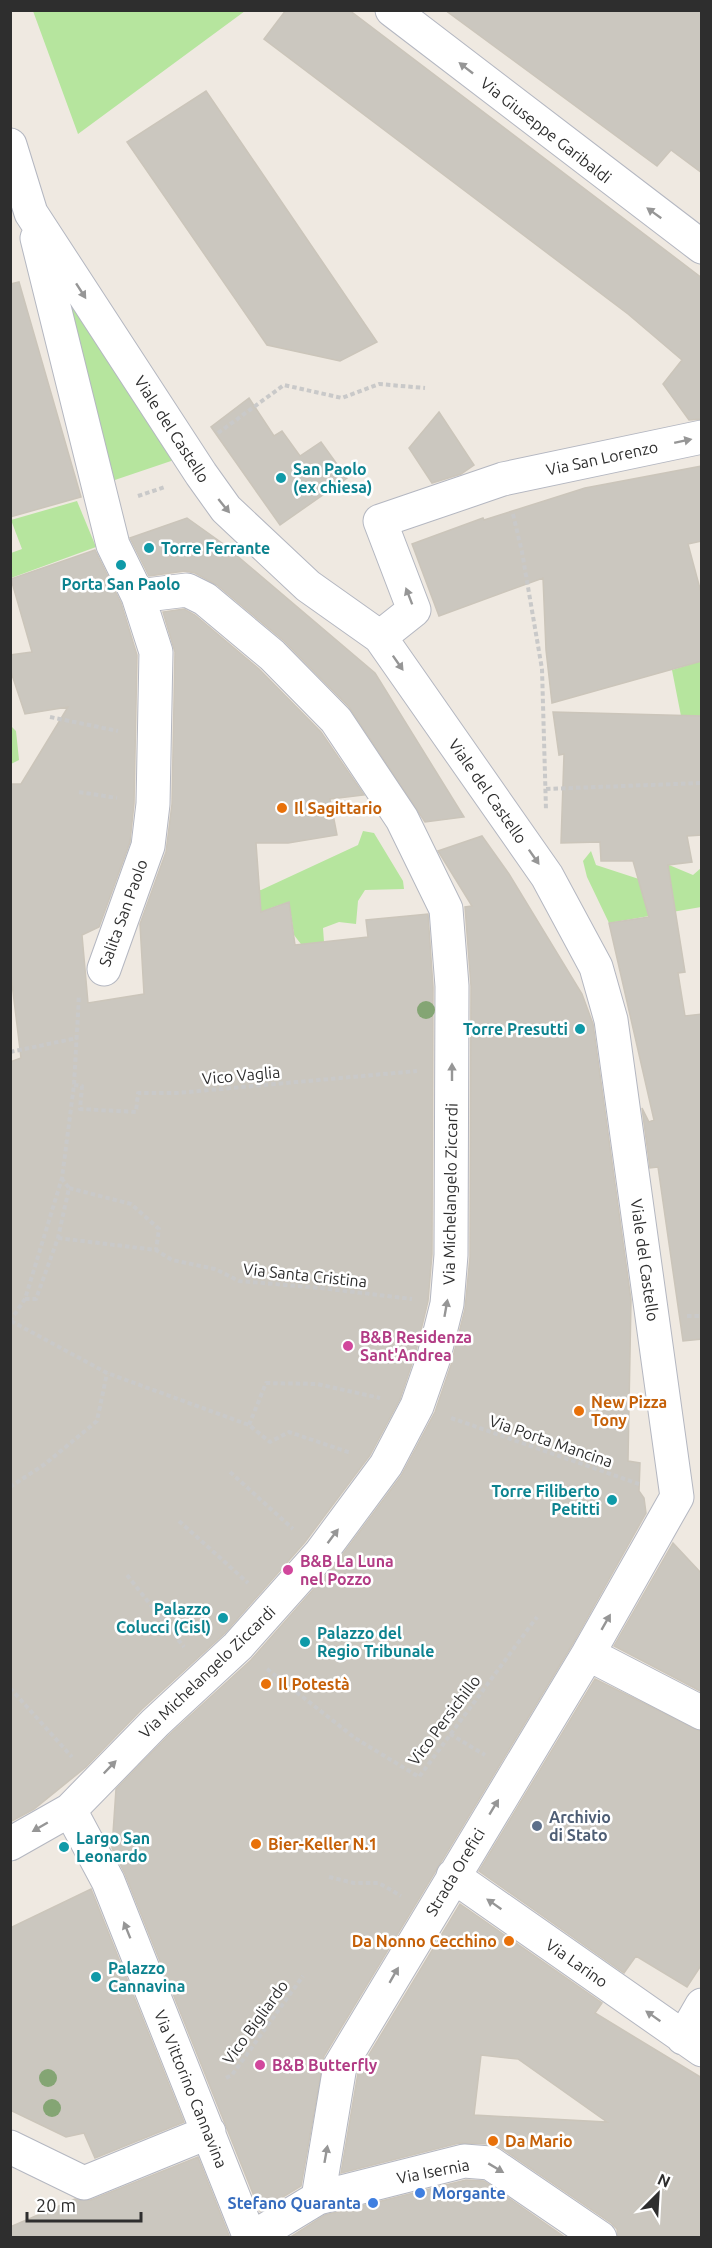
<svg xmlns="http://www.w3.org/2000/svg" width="712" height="2248" viewBox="0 0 712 2248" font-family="Ubuntu,sans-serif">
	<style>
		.green { fill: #b6e59e }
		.building { fill: #cbc7bf; stroke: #cbc5ba; stroke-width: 1.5; fill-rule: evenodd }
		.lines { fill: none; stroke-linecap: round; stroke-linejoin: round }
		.minor-casing { stroke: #b4b7c1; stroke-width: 35 }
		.path { stroke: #c9c9c9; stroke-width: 4; stroke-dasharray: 4.5 3; stroke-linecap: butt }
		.minor { stroke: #fff; stroke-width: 33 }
		.tree { fill: #84a574 }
		.oneway { fill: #969696 }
		.culture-dot { fill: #0f9aa8; stroke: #fff; stroke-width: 2 }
		.food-dot { fill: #e8710a; stroke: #fff; stroke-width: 2 }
		.hotel-dot { fill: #d1479c; stroke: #fff; stroke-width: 2 }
		.service-dot { fill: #5c6f8a; stroke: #fff; stroke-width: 2 }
		.shop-dot { fill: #3f7fe0; stroke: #fff; stroke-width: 2 }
		.labels { text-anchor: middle; stroke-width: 5; stroke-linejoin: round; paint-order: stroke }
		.street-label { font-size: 16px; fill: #2e2e2e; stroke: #fff }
		.culture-label { font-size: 16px; font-weight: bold; fill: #0d838f; stroke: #fff; text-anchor: start }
		.food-label { font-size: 16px; font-weight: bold; fill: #c56008; stroke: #fff; text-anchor: start }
		.hotel-label { font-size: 16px; font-weight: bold; fill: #b23c85; stroke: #fff; text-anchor: start }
		.service-label { font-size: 16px; font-weight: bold; fill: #4e5e75; stroke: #fff; text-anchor: start }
		.shop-label { font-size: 16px; font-weight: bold; fill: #366cbe; stroke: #fff; text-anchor: start }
	</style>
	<rect width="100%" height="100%" fill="#efe9e1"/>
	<!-- green -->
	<path class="green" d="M33,11L245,10V11L78,134Z
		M62,283L174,460L106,483Z
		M77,501L96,547L11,578V553L22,549L11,520Z
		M701,661V716H681L672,670Z
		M11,726L16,731L19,760L11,764Z
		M363,831L374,833L403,881L404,889L365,890L358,901L356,924L339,922L323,928L324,942L307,952L294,935L289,902L271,908L261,919L244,892L261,890L358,845Z
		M591,851L596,865L645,881L655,872L669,865L693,875L701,868V907L609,923L587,877L583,861Z"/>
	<!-- building -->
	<path class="building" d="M286,10H349L702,278V419L689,420L663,384L682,360L628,314L264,39Z
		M445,10H702V173L671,150L657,166Z
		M206,91L377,342L340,361L267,345L127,142Z
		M19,282L81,497L10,517V284Z
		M249,398L274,436L282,431L300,456L321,442L347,478L280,525L211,427Z
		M439,412L474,465L461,474L432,483L409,448Z
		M702,466V541L688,544L702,596V661L552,703L546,650L543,578L439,616L412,544L483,518L484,520L585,488Z
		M187,518L222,543L375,673L464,817L425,822L349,707L284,641L217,585L195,573L185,571L149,576L130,538Z
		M95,550L121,603L137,655L134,803L130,842L99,927L82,935L88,1003L144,994L140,924L166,852L172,804L175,652L163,612L184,609L195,615L259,669L321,732L364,795L330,799L337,835L288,843H256L261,912L289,902L295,945L368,937L366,920L428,914L433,987L432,1254L428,1301L415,1355L400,1399L370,1455L305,1542L225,1633L142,1709L86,1767L34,1809L10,1822V1062L21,1058L10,967V784H21L68,707L25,714L10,669V655L32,652L11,579Z
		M553,712L702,716V835L687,836L692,862L668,865L685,972L678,973L685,1016L702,1014V1339L683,1341L658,1167L650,1168L642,1108L649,1122L654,1120L609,923L649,917L633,861H601L600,842L561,843L564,754L559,755Z
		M482,836L509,874L582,994L593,1024L631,1300L628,1461L640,1463L639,1491L644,1498L646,1513L572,1645L324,2056L301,2186L260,2211L125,1874L112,1848L116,1789L168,1736L251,1660L334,1566L401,1476L435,1412L451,1365L465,1309L470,1257L471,986L465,907L472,906L438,851Z
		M673,1543L702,1574V1692L614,1646Z
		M595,1679L702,1732V1964L687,1987L636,1956L624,1973L479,1871Z
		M91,1889L184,2122L95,2158L84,2133L66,2137L10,2110V1928Z
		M460,1904L602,2003L595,2013L702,2078V2238H618L617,2229L611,2223L501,2148L491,2144L459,2143L341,2173L358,2073ZM481,2055L518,2059L607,2122L474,2115Z
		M198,2157L230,2238H10V2227L75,2199L91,2200Z
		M466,2180L484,2181L566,2238H289L325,2215Z"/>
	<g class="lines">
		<!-- minor casing -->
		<g class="minor-casing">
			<path id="minor" d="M392,10L702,247
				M10,145L31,213L201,474L226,509L308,586L380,637L547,876L596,967L611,1020L677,1497
				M37,238L113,545L138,596L156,652L153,804L148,846L104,969
				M380,637L414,610L380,521L503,479L702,437
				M588,1654L702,1713
				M70,1810L108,1881L250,2238
				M10,1844L70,1810L155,1723L238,1646L320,1554L386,1465L417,1406L433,1360L447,1304L451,1255L452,986L446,909L402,819L336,720L272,655L205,599L187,590L138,596
				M453,1876L702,2050
				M683,2038L702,2005
				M10,2147L84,2183L209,2132
				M318,2198L464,2161L490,2163L600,2238
				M252,2238L318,2198L340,2066L588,1654L677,1497"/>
		</g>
		<!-- path -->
		<path class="path" d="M218,433L284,385L342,398L379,384L425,388
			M138,496L165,487
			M513,514L522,552L542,669L546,810
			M50,717L118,731
			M546,789L702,783
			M79,792L117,798
			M289,809L348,802
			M10,1052L77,1038
			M74,1085L82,1086L80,1109L136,1112L138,1093H177L417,1071
			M69,1188L131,1204L159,1229L156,1250
			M58,1238L156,1250L172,1260L215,1269L239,1281L321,1288L412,1299
			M25,1299H36L58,1238L69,1188L62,1179
			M687,1316H702
			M10,1321L25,1299L62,1178L74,1085L79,995
			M11,1321L107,1373L249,1425L270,1442L289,1432L351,1453
			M451,1418L639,1484
			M249,1425L266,1383L317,1384L380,1398
			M230,1472L293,1529
			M10,1487L45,1464L97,1421L107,1373
			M179,1521L248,1583
			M127,1575L184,1647
			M267,1669L355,1738L419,1777L537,1617
			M10,1688L72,1757
			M450,1734L485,1755
			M329,1877L354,1883H379L401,1896
			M226,2078L232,2075L303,1976"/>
		<!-- minor -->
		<use href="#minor" class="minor"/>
	</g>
	<!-- trees -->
	<g class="tree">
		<circle cx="426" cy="1010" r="9"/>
		<circle cx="48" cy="2078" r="9"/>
		<circle cx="52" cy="2108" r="9"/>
	</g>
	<!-- one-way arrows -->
	<defs><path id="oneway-solid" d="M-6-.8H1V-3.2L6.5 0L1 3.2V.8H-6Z" transform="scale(1.5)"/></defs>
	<g class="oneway">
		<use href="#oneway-solid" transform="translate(466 68) rotate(-142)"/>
		<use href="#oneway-solid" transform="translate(654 213) rotate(-144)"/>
		<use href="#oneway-solid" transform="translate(81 291) rotate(57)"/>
		<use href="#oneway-solid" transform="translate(683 441) rotate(-12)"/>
		<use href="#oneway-solid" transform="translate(224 506) rotate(51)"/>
		<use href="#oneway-solid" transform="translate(409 596) rotate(-111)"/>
		<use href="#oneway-solid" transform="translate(398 663) rotate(55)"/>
		<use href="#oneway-solid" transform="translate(534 857) rotate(55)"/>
		<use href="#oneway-solid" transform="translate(452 1072) rotate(-90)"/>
		<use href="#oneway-solid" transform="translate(446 1308) rotate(-80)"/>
		<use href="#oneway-solid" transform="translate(333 1536) rotate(-53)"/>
		<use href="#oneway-solid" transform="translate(606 1622) rotate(-60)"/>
		<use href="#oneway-solid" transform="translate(110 1767) rotate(-46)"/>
		<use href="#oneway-solid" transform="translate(494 1807) rotate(-59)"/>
		<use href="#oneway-solid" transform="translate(40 1827) rotate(150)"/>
		<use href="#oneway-solid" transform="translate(494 1904) rotate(-145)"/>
		<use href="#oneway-solid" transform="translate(127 1930) rotate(-112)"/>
		<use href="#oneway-solid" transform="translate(394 1975) rotate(-60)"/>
		<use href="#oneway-solid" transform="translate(653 2016) rotate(-145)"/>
		<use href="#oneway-solid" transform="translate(326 2154) rotate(-80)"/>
		<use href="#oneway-solid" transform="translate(496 2168) rotate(31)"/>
	</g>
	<!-- markers -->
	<g class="culture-dot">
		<circle cx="281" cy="478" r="6"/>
		<circle cx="149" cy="548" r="6"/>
		<circle cx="121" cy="565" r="6"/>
		<circle cx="580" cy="1029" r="6"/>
		<circle cx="612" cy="1500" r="6"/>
		<circle cx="223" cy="1618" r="6"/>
		<circle cx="305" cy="1642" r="6"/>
		<circle cx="64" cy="1847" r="6"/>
		<circle cx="96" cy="1977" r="6"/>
	</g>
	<g class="food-dot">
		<circle cx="282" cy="808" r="6"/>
		<circle cx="579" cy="1411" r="6"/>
		<circle cx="266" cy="1684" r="6"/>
		<circle cx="256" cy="1844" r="6"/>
		<circle cx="509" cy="1941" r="6"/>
		<circle cx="493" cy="2141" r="6"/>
	</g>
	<g class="hotel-dot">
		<circle cx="348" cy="1346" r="6"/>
		<circle cx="288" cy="1570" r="6"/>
		<circle cx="260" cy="2065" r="6"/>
	</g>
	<circle class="service-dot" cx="537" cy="1826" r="6"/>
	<g class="shop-dot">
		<circle cx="420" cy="2193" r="6"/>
		<circle cx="373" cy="2203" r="6"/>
	</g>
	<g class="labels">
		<!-- street labels -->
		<g class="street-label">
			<text transform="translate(546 130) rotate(38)" y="6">Via Giuseppe Garibaldi</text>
			<text transform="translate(172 429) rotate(57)" y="6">Viale del Castello</text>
			<text transform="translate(602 458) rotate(-12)" y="6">Via San Lorenzo</text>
			<text transform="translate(488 791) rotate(55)" y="6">Viale del Castello</text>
			<text transform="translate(123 913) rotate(-70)" y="6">Salita San Paolo</text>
			<text transform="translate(241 1075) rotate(-5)" y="6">Vico Vaglia</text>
			<text transform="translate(450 1194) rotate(-89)" y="6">Via Michelangelo Ziccardi</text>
			<text transform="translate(645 1260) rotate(82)" y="6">Viale del Castello</text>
			<text transform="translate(305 1275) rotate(6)" y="6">Via Santa Cristina</text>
			<text transform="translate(551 1441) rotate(19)" y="6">Via Porta Mancina</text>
			<text transform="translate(207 1672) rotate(-44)" y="6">Via Michelangelo Ziccardi</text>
			<text transform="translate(444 1720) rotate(-53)" y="6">Vico Persichillo</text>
			<text transform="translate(455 1872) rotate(-59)" y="6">Strada Orefici</text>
			<text transform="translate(577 1963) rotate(35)" y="6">Via Larino</text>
			<text transform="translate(255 2022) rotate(-54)" y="6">Vico Bigliardo</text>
			<text transform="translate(191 2089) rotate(68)" y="6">Via Vittorino Cannavina</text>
			<text transform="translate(433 2171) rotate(-11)" y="6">Via Isernia</text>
		</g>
		<!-- culture labels -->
		<g class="culture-label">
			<text x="293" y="475">San Paolo<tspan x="293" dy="18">(ex chiesa)</tspan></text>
			<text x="161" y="554">Torre Ferrante</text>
			<text x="121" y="590" text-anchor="middle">Porta San Paolo</text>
			<text x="568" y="1035" text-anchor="end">Torre Presutti</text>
			<text x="600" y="1497" text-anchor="end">Torre Filiberto<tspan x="600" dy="18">Petitti</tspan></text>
			<text x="211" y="1615" text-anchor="end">Palazzo<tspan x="211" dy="18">Colucci (Cisl)</tspan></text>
			<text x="317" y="1639">Palazzo del<tspan x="317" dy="18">Regio Tribunale</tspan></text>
			<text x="76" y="1844">Largo San<tspan x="76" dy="18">Leonardo</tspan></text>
			<text x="108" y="1974">Palazzo<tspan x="108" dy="18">Cannavina</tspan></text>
		</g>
		<!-- food labels -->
		<g class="food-label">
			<text x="294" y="814">Il Sagittario</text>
			<text x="591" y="1408">New Pizza<tspan x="591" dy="18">Tony</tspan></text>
			<text x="278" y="1690">Il Potestà</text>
			<text x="268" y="1850">Bier-Keller N.1</text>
			<text x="497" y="1947" text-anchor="end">Da Nonno Cecchino</text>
			<text x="505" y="2147">Da Mario</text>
		</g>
		<!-- hotel labels -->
		<g class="hotel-label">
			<text x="360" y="1343">B&amp;B Residenza<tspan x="360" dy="18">Sant'Andrea</tspan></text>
			<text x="300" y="1567">B&amp;B La Luna<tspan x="300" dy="18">nel Pozzo</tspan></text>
			<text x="272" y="2071">B&amp;B Butterfly</text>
		</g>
		<!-- service labels -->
		<g class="service-label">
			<text x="549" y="1823">Archivio<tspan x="549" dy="18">di Stato</tspan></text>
		</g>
		<!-- shop labels -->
		<g class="shop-label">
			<text x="432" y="2199">Morgante</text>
			<text x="361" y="2209" text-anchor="end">Stefano Quaranta</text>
		</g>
	</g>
	<!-- border -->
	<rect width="712" height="2248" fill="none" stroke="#2e2e2e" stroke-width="24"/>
	<!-- north arrow -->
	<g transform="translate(658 2194) rotate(24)" stroke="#ffffff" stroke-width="4.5" paint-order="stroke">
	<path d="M0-4.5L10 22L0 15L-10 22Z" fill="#2e2e2e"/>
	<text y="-9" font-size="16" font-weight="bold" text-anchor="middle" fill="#2e2e2e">N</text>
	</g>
	<!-- scale -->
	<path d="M27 2212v9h114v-9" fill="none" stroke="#2e2e2e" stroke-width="3"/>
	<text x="36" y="2212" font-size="18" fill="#2e2e2e" stroke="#ffffff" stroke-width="4.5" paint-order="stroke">20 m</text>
</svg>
